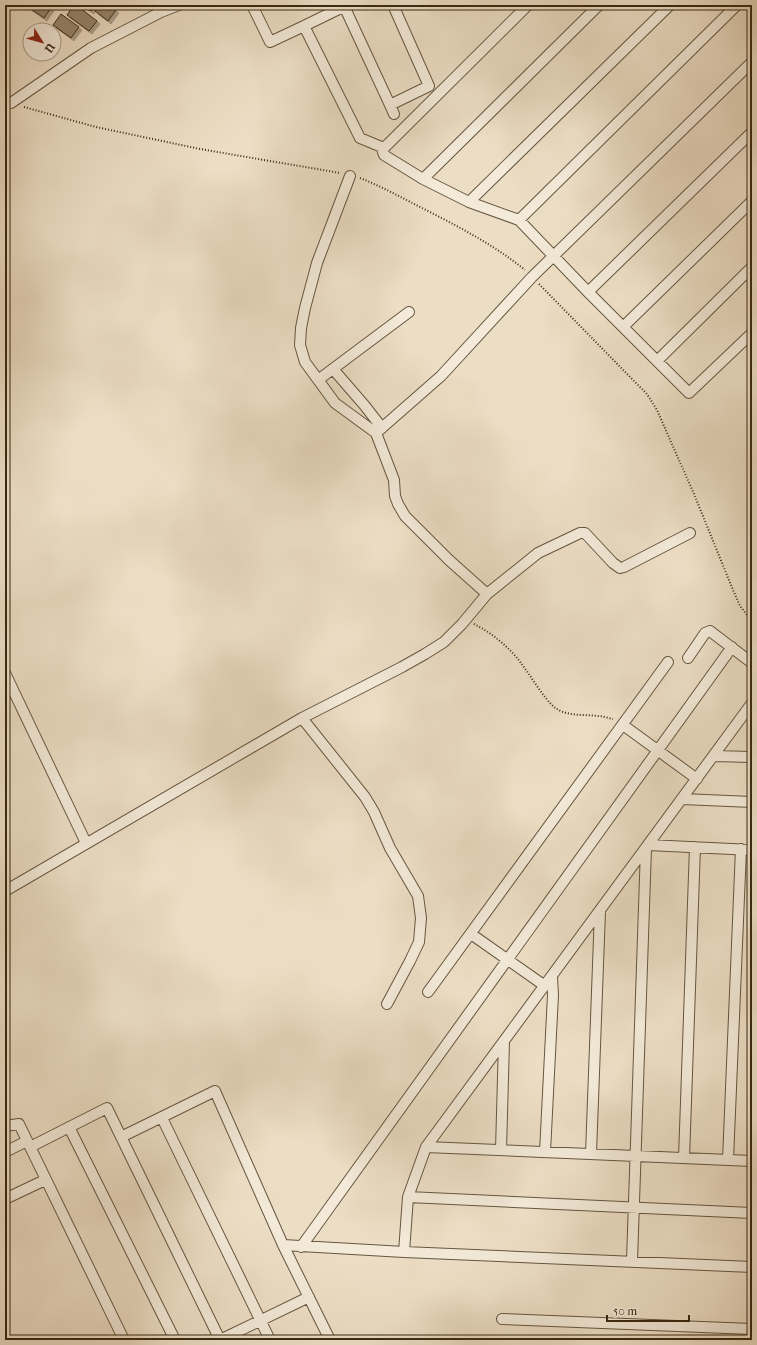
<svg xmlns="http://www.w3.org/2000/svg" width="757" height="1345" viewBox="0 0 757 1345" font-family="'IM FELL French Canon',serif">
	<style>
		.building { fill: #96876f; stroke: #392812; filter: url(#shadow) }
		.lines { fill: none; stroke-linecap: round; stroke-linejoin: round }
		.minor-casing { stroke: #66563f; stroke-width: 12 }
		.path { stroke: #392812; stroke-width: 2; stroke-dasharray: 1 2; stroke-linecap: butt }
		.minor { stroke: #f3ead9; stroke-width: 10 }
	</style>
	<defs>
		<filter id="shadow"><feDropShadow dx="3" dy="3" stdDeviation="0" flood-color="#0004"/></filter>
	</defs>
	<rect width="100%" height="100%" fill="#ecdec5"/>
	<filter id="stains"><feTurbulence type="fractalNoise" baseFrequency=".005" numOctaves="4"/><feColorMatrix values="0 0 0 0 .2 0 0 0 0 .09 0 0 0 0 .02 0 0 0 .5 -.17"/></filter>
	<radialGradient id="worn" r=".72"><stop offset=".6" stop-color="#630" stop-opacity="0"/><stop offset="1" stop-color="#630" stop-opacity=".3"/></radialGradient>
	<!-- building -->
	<path class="building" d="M25,5H46L51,8L44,18Z
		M74,5H76L97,21L89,31L67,15Z
		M82,5H95L91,11Z
		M100,5H110L116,10L108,21L95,11Z
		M61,14L79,27L71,38L53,25Z"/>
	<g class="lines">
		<!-- minor casing -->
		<g class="minor-casing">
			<path id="minor" d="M252,5L270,42L304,26
				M347,5L304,26L360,138L384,148
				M528,5L384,148L383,152L384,155L423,179L469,202L519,220L588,292L689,393L752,333
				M344,6L390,105L429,86L393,5
				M11,103L91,48L161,12L179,5
				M390,105L394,114
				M350,176L317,263L305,308L301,328L300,345L305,362L335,403L376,433L394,480L395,496L398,504L405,516L449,560L487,594
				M423,179L599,5
				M469,202L670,5
				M519,220L737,5
				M588,292L752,132
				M623,327L752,201
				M657,361L752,267
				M333,369L365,406L382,428
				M318,380L409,312
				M376,433L441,376L532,277L752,62
				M688,658L705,633L710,631L752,663
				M5,673L86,843
				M302,718L365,797L374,812L390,848L418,896L421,918L419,942L410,961L387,1004
				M623,725L697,779
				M714,756L752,757
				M682,799L752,802
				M648,845L752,850
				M5,891L302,718L402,667L425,654L444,642L462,624L487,594L538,553L580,533H585L613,563L620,568L624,567L690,533
				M471,934L545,986
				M428,992L668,662
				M162,1118L270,1340
				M5,1126L19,1124L124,1340
				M69,1127L175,1340
				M121,1137L215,1091L283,1245L330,1340
				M30,1147L107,1108L220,1340
				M426,1147L752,1161
				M501,1150L504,1041
				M5,1152L27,1141
				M545,1152L553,995L552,977
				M591,1154L600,911
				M684,1158L695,847
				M728,1160L741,849
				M408,1197L752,1213
				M5,1199L45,1180
				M283,1245L404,1252L752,1267
				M301,1247L732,647
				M404,1252L408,1197L426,1147L752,703
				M632,1261L646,848
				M502,1319L752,1329
				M220,1340L309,1297"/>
		</g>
		<!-- path -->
		<path class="path" d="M24,107L96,127L200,149L340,173
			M360,178C383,187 404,199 426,210C461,228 494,245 525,270
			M539,284L633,380L647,394L657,410L694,494L733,590L740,606L752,621
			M474,624C492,633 509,647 521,663C530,675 543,697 554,707C567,717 583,714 598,716C603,716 608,718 613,719"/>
		<!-- minor -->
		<use href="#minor" class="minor"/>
	</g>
	<!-- margin -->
	<rect width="757" height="1345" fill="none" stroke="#ecdec5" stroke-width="20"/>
	<rect x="6" y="6" width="745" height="1333" fill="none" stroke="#392812" stroke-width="2"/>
	<rect x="10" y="10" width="737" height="1325" fill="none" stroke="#392812"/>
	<!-- north arrow -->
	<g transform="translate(42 42) rotate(127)"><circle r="19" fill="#f3ead9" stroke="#a99c89"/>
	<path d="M0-3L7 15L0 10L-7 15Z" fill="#8f2418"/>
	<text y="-6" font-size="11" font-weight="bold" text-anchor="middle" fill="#392812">U</text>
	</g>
	<!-- scale -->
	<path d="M607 1315v6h82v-6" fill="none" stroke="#392812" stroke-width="2"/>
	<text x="613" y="1315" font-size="12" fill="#392812" stroke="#f3ead9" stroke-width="3" paint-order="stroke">50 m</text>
	<rect width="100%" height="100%" filter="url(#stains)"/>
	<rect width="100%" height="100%" fill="url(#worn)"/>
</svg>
